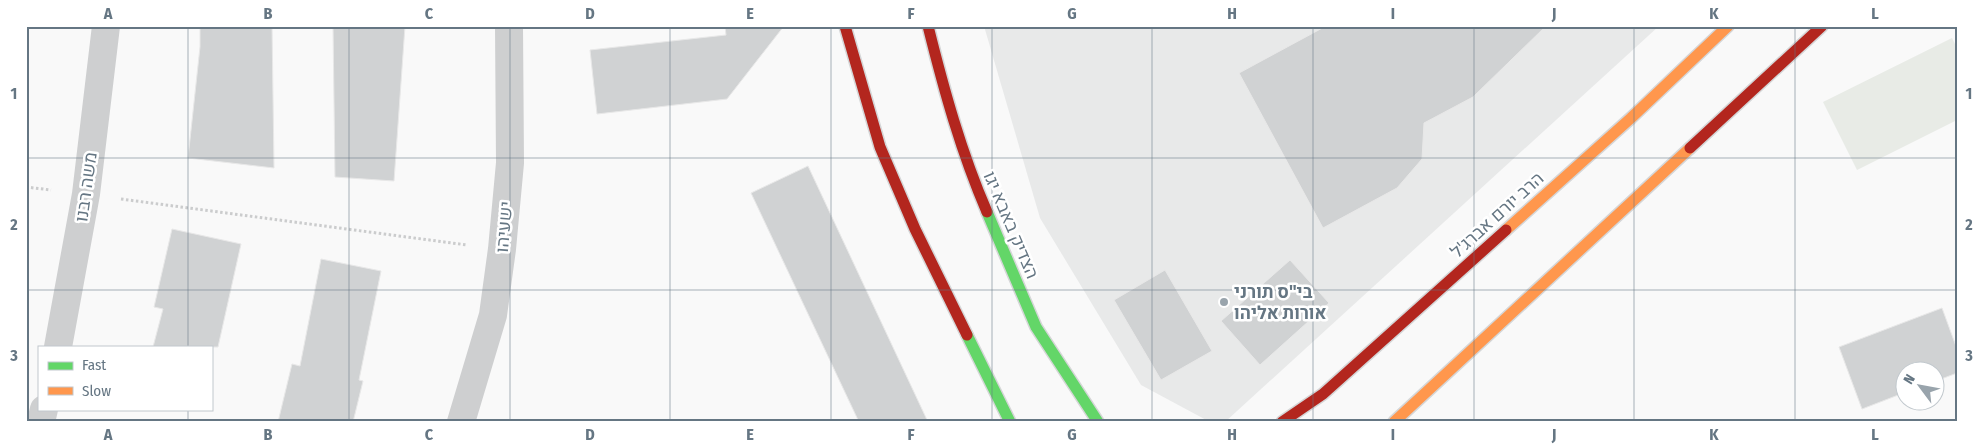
<svg xmlns="http://www.w3.org/2000/svg" width="1983" height="448" viewBox="0 0 1983 448" font-family="'Fira Sans Condensed',Heebo,sans-serif">
	<style>
		.built { fill: #e8e9e9 }
		.green { fill: #e8ebe6 }
		.building { fill: #d0d2d3; stroke: #e8e8e8 }
		.lines { fill: none; stroke-linecap: round; stroke-linejoin: round }
		.fast-casing { stroke: #d5d6d7; stroke-width: 14 }
		.slow-casing { stroke: #d5d6d7; stroke-width: 14 }
		.jam-casing { stroke: #d5d6d7; stroke-width: 14 }
		.path { stroke: #cbcccd; stroke-width: 3; stroke-dasharray: 2.5 2.5; stroke-linecap: butt }
		.street { stroke: #cecfd0; stroke-width: 28 }
		.fast { stroke: #63d668; stroke-width: 11 }
		.slow { stroke: #ff974d; stroke-width: 11 }
		.jam { stroke: #b3261e; stroke-width: 11 }
		.grid { fill: none; stroke: #657683; stroke-width: 1; stroke-opacity: 0.55 }
		.poi-dot { fill: #99a4ac; stroke: #fff; stroke-width: 2 }
		.labels { text-anchor: middle; stroke-width: 5; stroke-linejoin: round; paint-order: stroke }
		.street-label { font-size: 18px; fill: #657683; stroke: #fff }
		.poi-label { font-size: 18px; font-weight: bold; fill: #657683; stroke: #fff; text-anchor: start }
		.neatline { fill: none; stroke: #657683; stroke-width: 2 }
		.grid-label { font-size: 16px; text-anchor: middle; font-weight: bold; fill: #657683 }
	</style>
	<rect width="100%" height="100%" fill="#f9f9f9"/>
	<!-- built -->
	<path class="built" d="M984,26H1659L1225,422H1210L1141,385L1040,218Z"/>
	<!-- green -->
	<path class="green" d="M1952,38L1957,48V120L1857,170L1823,102Z"/>
	<!-- building -->
	<path class="building" d="M200,26H272L274,168L188,158L200,47Z
		M333,26H405L394,181L335,177Z
		M725,26H784L727,99L597,114L590,50L726,35Z
		M1326,26H1546L1473,97L1424,123L1422,159L1397,188L1323,228L1239,73Z
		M808,166L928,422H859L751,193Z
		M172,229L241,244L218,347H153L163,309L154,307Z
		M321,259L381,271L359,380L363,381L353,422H278L292,364L300,366Z
		M1290,260L1329,303L1260,365L1221,321Z
		M1165,270L1212,351L1161,380L1114,300Z
		M1942,308L1957,349V373L1936,381V370H1906V392L1862,409L1839,347Z"/>
	<g class="lines">
		<!-- fast casing -->
		<g class="fast-casing">
			<path id="fast" d="M987,212L1036,327L1098,422
				M967,335L1010,422"/>
		</g>
		<!-- slow casing -->
		<g class="slow-casing">
			<path id="slow" d="M1506,230L1631,118L1728,26
				M1394,422L1690,148"/>
		</g>
		<!-- jam casing -->
		<g class="jam-casing">
			<path id="jam" d="M845,26L880,147L915,229L967,335
				M928,26C944,90 961,152 987,212
				M1690,148L1822,26
				M1282,422L1323,394L1506,230"/>
		</g>
		<!-- path -->
		<path class="path" d="M26,187L51,190
			M121,199L467,245"/>
		<!-- street -->
		<path class="street" d="M58,347L86,194L106,26
			M41,422L44,409
			M461,422L493,315L502,249L510,163L509,26"/>
		<!-- fast -->
		<use href="#fast" class="fast"/>
		<!-- slow -->
		<use href="#slow" class="slow"/>
		<!-- jam -->
		<use href="#jam" class="jam"/>
	</g>
	<!-- grid -->
	<path class="grid" d="M188,26V347M349,26V422M510,26V422M670,26V422M831,26V422M992,26V422M1152,26V422M1313,26V422M1474,26V422M1634,26V422M1795,26V422M26,158H1957M26,290H1957M188,409V422"/>
	<!-- markers -->
	<circle class="poi-dot" cx="1224" cy="302" r="5"/>
	<g class="labels">
		<!-- street labels -->
		<g class="street-label">
			<text transform="translate(86 187) rotate(-82)" y="6">משה רבנו</text>
			<text transform="translate(1497 215) rotate(-42)" y="6">הרב יורם אברג'ל</text>
			<text transform="translate(1011 225) rotate(67)" y="6">הצדיק באבא יגו</text>
			<text transform="translate(504 227) rotate(-85)" y="6">ישעיהו</text>
		</g>
		<!-- poi labels -->
		<g class="poi-label">
			<text x="1234" y="298">בי"ס תורני<tspan x="1234" dy="21">אורות אליהו</tspan></text>
		</g>
	</g>
	<!-- border -->
	<rect width="1983" height="448" fill="none" stroke="#ffffff" stroke-width="55"/>
	<!-- legend -->
	<rect x="38" y="346" width="175" height="65" fill="#ffffff" stroke="#c1c8cd"/>
	<rect x="48" y="362" width="25" height="8" fill="#63d668" stroke="#c1c8cd"/>
	<text x="82" y="370" font-size="15" fill="#657683">Fast</text>
	<rect x="48" y="387" width="25" height="8" fill="#ff974d" stroke="#c1c8cd"/>
	<text x="82" y="396" font-size="15" fill="#657683">Slow</text>
	<!-- north arrow -->
	<g transform="translate(1920 386) rotate(302)"><circle r="24" fill="#ffffff" stroke="#c1c8cd"/>
	<path d="M0-4L9 19L0 12L-9 19Z" fill="#99a4ac"/>
	<text y="-8" font-size="14" font-weight="bold" text-anchor="middle" fill="#657683">N</text>
	</g>
	<rect x="28" y="28" width="1928" height="392" class="neatline"/>
	<g class="grid-label">
		<text x="108" y="19">A</text>
		<text x="268" y="19">B</text>
		<text x="429" y="19">C</text>
		<text x="590" y="19">D</text>
		<text x="750" y="19">E</text>
		<text x="911" y="19">F</text>
		<text x="1072" y="19">G</text>
		<text x="1232" y="19">H</text>
		<text x="1393" y="19">I</text>
		<text x="1554" y="19">J</text>
		<text x="1714" y="19">K</text>
		<text x="1875" y="19">L</text>
		<text x="14" y="99">1</text>
		<text x="1969" y="99">1</text>
		<text x="14" y="230">2</text>
		<text x="1969" y="230">2</text>
		<text x="14" y="361">3</text>
		<text x="1969" y="361">3</text>
		<text x="108" y="440">A</text>
		<text x="268" y="440">B</text>
		<text x="429" y="440">C</text>
		<text x="590" y="440">D</text>
		<text x="750" y="440">E</text>
		<text x="911" y="440">F</text>
		<text x="1072" y="440">G</text>
		<text x="1232" y="440">H</text>
		<text x="1393" y="440">I</text>
		<text x="1554" y="440">J</text>
		<text x="1714" y="440">K</text>
		<text x="1875" y="440">L</text>
	</g>
</svg>
